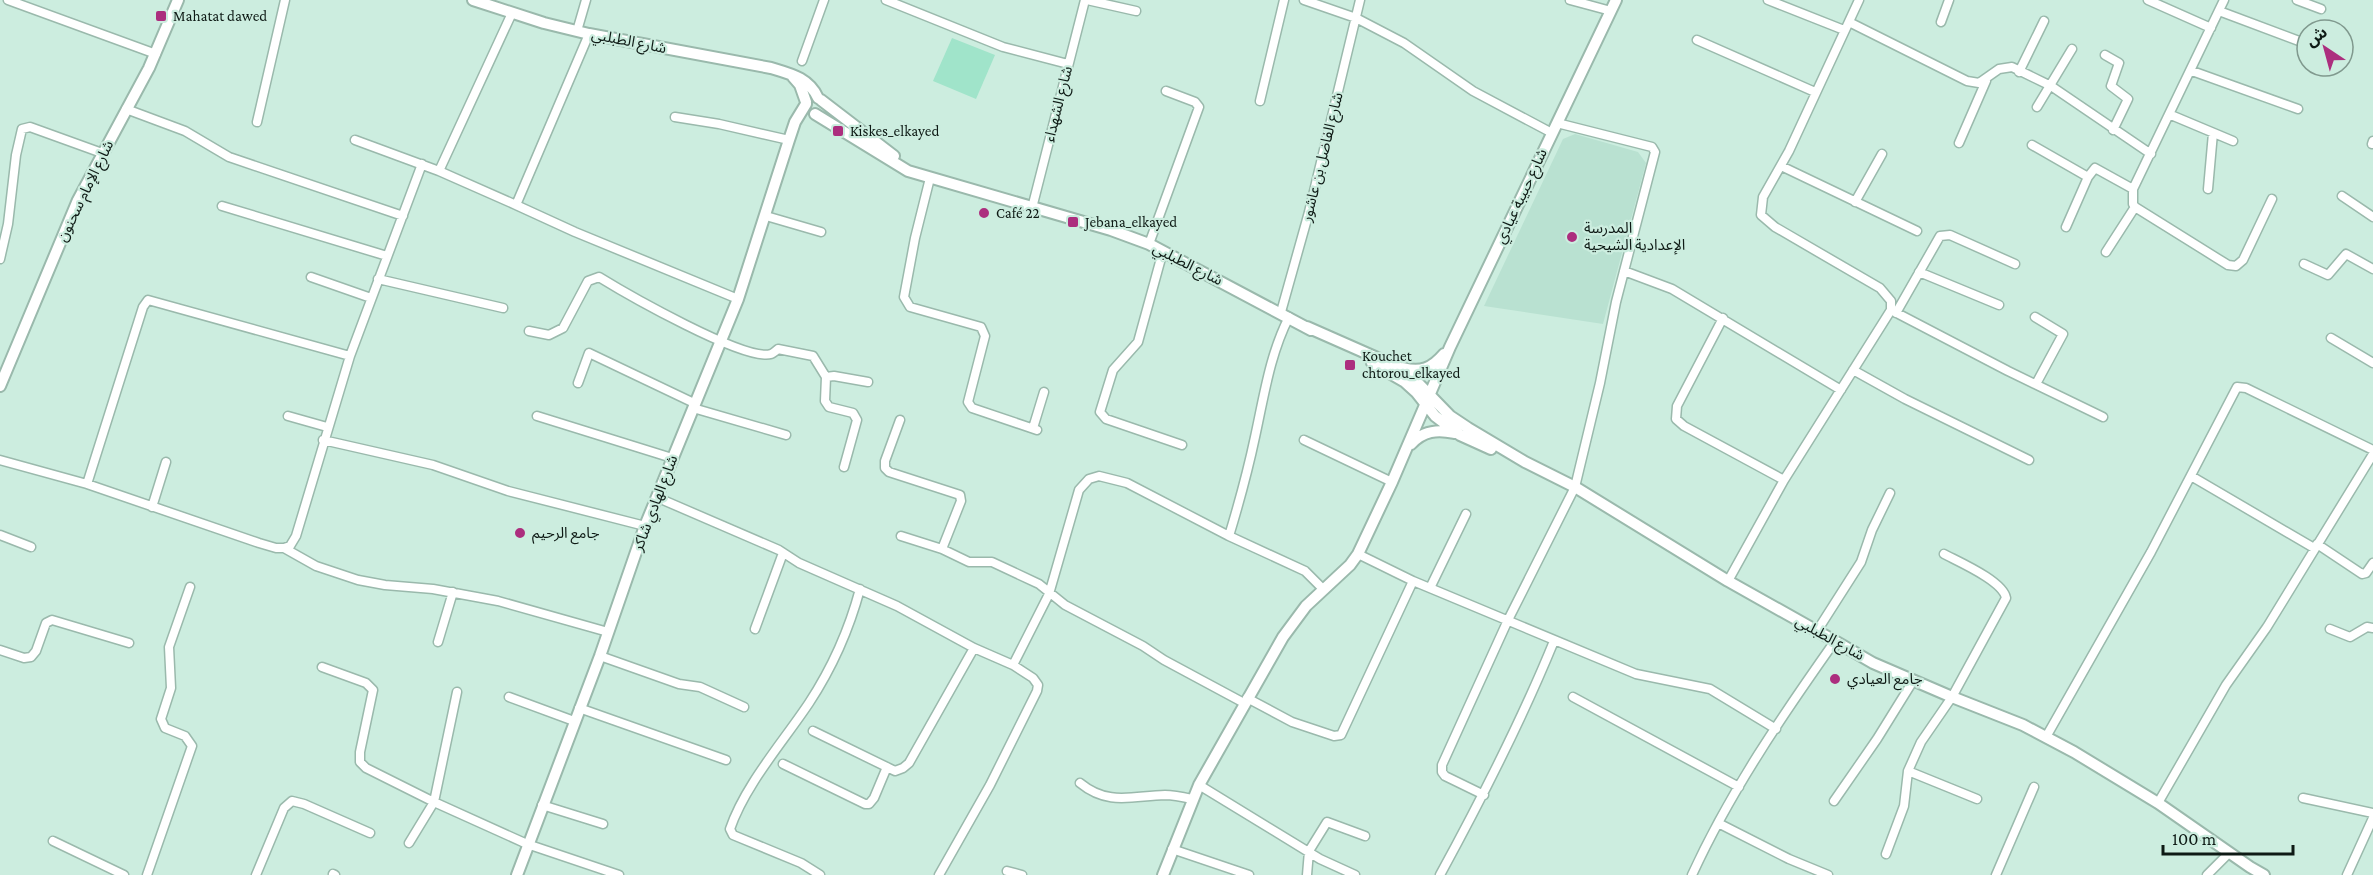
<svg xmlns="http://www.w3.org/2000/svg" width="2373" height="875" viewBox="0 0 2373 875" font-family="'Crimson Pro','Noto Sans Arabic',serif">
	<style>
		.built { fill: #b9e1d1 }
		.green { fill: #a0e4ca }
		.lines { fill: none; stroke-linecap: round; stroke-linejoin: round }
		.minor-casing { stroke: #9ab9ac; stroke-width: 11 }
		.tertiary-casing { stroke: #9ab9ac; stroke-width: 14 }
		.minor { stroke: #fff; stroke-width: 8 }
		.tertiary { stroke: #fff; stroke-width: 10 }
		.poi-dot { fill: #ac2e7e; stroke: #cceddf; stroke-width: 2 }
		.labels { text-anchor: middle; stroke-width: 4.5; stroke-linejoin: round; paint-order: stroke }
		.poi-label { font-size: 15px; fill: #0e1a15; stroke: #cceddf; text-anchor: start }
		.street-label { font-size: 15px; fill: #0e1a15; stroke: #cceddf }
	</style>
	<rect width="100%" height="100%" fill="#cceddf"/>
	<!-- built -->
	<path class="built" d="M1575,134L1638,152L1646,163L1603,324L1484,306L1563,139Z"/>
	<!-- green -->
	<path class="green" d="M952,38L995,55L976,99L933,81Z"/>
	<g class="lines">
		<!-- minor casing -->
		<g class="minor-casing">
			<path id="minor" d="M8,0L156,54
				M886,0L1003,47L1068,64
				M1087,0L1136,11
				M1304,0L1356,18L1404,43L1473,91L1552,133
				M1570,0L1611,11
				M1768,0L1844,30
				M2148,0L2211,28
				M2297,0L2321,9
				M2219,11L2307,44
				M1849,22L1967,81L1979,83L1999,69L2012,67L2051,86L2151,154
				M1941,22L1949,0
				M577,31L586,0
				M589,34L516,205L575,232L738,299
				M1697,40L1815,92
				M2105,55L2119,63L2111,86L2128,99L2113,130
				M802,61L824,0
				M2192,71L2298,109
				M2019,72L2044,21
				M1260,101L1284,0
				M2037,107L2072,49
				M126,109L185,131L229,157L403,216
				M2171,115L2233,141
				M675,117L719,124L789,140
				M257,122L285,0
				M355,140L439,171L512,13
				M1959,143L1986,81
				M2372,144L2373,141
				M2032,145L2088,177
				M1781,166L1917,231
				M439,171L516,205
				M930,178L915,238L904,297L910,307L981,327L985,336L968,402L972,408L1037,430
				M2208,189L2213,133
				M2342,196L2373,217
				M1855,202L1882,154
				M222,206L387,256
				M2135,207L2228,265L2236,266L2243,260L2272,199
				M1032,208L1085,0
				M766,216L821,232
				M2066,227L2088,177L2095,168L2133,189
				M1149,244L1199,107L1195,102L1166,91
				M1163,251L1138,342L1113,370L1100,412L1106,419L1182,445
				M2106,252L2135,207L2133,204V189L2224,0
				M0,259L8,224L16,155L22,129L30,127L102,153
				M2304,264L2328,275L2346,254L2373,269
				M1624,271L1672,289L1841,390
				M1919,272L1999,305
				M311,277L371,298
				M378,279L503,308
				M1891,310L2008,371L2103,417
				M1281,312L1309,212L1360,0
				M1896,313L1940,236L1950,235L2015,264
				M2035,317L2063,334L2036,384
				M1723,318L1677,406L1676,419L1684,426L1784,480
				M529,331L549,335L563,328L588,281L599,277C625,293 745,362 771,354C772,354 777,350 778,349L813,356L826,377L825,401L829,407L853,413L857,420L844,467
				M2331,338L2373,363
				M1853,370L1905,399L2029,460
				M826,377L834,376L868,382
				M578,383L589,353L694,403
				M693,408L786,435
				M288,416L327,427
				M537,416L672,458
				M900,420L885,461V468L889,472L960,495L961,501L942,549
				M1033,428L1044,392
				M323,440L433,465L508,491L645,526
				M1304,440L1392,482
				M0,460L87,484L259,543L276,548H284L316,566L358,580L385,585L433,589L498,601L608,632
				M2191,476L2314,548
				M87,484L143,307L148,300L350,356
				M656,497L779,550L799,563L897,606L974,648L1013,665L1033,678L1038,685L1037,691L990,785L939,875
				M152,507L166,462
				M0,535L31,547
				M901,536L942,549L969,562H992L1039,584L1065,605L1143,646L1164,660L1244,703
				M1229,536C1239,503 1248,470 1255,437C1264,396 1270,354 1289,317
				M2317,544L2362,574L2366,573L2373,563
				M284,548L290,546L296,536L350,356L422,164
				M1358,554L1413,581L1636,674L1710,689L1776,729
				M1944,554C1959,562 2003,581 2006,598L1952,697L1921,742L1908,771L1977,799
				M1728,581L1784,480L1891,310V301L1880,288L1775,227L1761,215L1763,197L1789,151L1859,0
				M1430,588L1466,514
				M755,629L783,553
				M2330,629L2350,637L2367,627L2373,628
				M1817,631L1861,562L1872,530L1890,493
				M438,642L453,592
				M0,650L24,658L31,657L36,651L46,623L52,620L129,643
				M600,656L679,684L700,687L744,707
				M1013,665L1049,594L1079,490L1089,479L1099,476L1127,483L1229,536L1305,571L1323,589
				M322,667L366,683L373,690L360,752V762L366,768L434,802L527,844L619,875
				M509,697L574,721
				M1573,697L1739,787
				M1247,698L1292,722L1334,736L1341,735L1413,581
				M579,708L726,760
				M813,731L895,771L903,768L909,763L974,648
				M2046,737L2151,552L2237,387L2246,388L2373,450
				M783,764L865,804H869L874,798L887,767
				M1080,783C1108,806 1132,796 1165,795C1174,795 1183,797 1192,799
				M1199,785L1320,859L1355,875
				M1484,795L1445,776L1442,772V765L1508,620L1575,487L1600,383L1616,302L1655,152L1652,147L1557,123
				M2303,798L2373,813
				M1834,801L1877,739L1913,681
				M2158,803L2226,685L2267,627L2373,454
				M542,805L603,824
				M1718,823L1789,859L1828,875
				M53,841L124,875
				M409,843L434,802L457,692
				M1172,849L1249,875
				M1886,854L1904,806L1908,771
				M1007,871L1022,875
				M333,874L335,875
				M147,875L192,746L185,736L165,728L161,719L171,688L169,647L190,587
				M256,875L284,808L292,801L304,804L370,833
				M820,875L801,863L733,835L730,829C745,785 783,742 809,703C832,668 849,630 860,589
				M1307,875L1309,851L1327,822L1365,836
				M1440,875C1482,798 1521,722 1554,641
				M1692,875C1730,792 1782,716 1835,641
				M1996,875L2034,787
				M2207,875L2229,853
				M2347,875L2373,818"/>
		</g>
		<!-- tertiary casing -->
		<g class="tertiary-casing">
			<path id="tertiary" d="M473,0L544,23L589,34L771,68C791,74 809,78 818,98
				M793,77L800,85L806,102
				M821,100L894,156
				M815,114L908,171L1111,230L1149,244L1311,330
				M1307,327L1400,368L1416,381L1450,416L1468,428L1525,462L1575,487L1728,581L1835,641L1873,663L1952,697L2023,725L2074,752L2158,803L2250,867L2264,875
				M1372,363L1405,382L1416,392L1435,416L1460,435L1491,449
				M1403,368C1421,373 1432,368 1444,354
				M0,386L78,200L149,68L178,0
				M1411,444C1423,431 1437,429 1454,433
				M517,875L600,656L645,526L738,299L789,140L795,122L806,104
				M1163,875L1199,785L1283,637L1306,606L1350,565L1358,554L1392,482L1450,347L1616,0"/>
		</g>
		<!-- minor -->
		<use href="#minor" class="minor"/>
		<!-- tertiary -->
		<use href="#tertiary" class="tertiary"/>
	</g>
	<!-- markers -->
	<g class="poi-dot">
		<rect x="155" y="10" width="12" height="12" rx="3"/>
		<rect x="832" y="125" width="12" height="12" rx="3"/>
		<circle cx="984" cy="213" r="6"/>
		<rect x="1067" y="216" width="12" height="12" rx="3"/>
		<circle cx="1572" cy="237" r="6"/>
		<rect x="1344" y="359" width="12" height="12" rx="3"/>
		<circle cx="520" cy="533" r="6"/>
		<circle cx="1835" cy="679" r="6"/>
	</g>
	<g class="labels">
		<!-- poi labels -->
		<g class="poi-label">
			<text x="173" y="21">Mahatat dawed</text>
			<text x="850" y="136">Kiskes_elkayed</text>
			<text x="996" y="218">Café 22</text>
			<text x="1085" y="227">Jebana_elkayed</text>
			<text x="1584" y="233">المدرسة<tspan x="1584" dy="17">الإعدادية الشيحية</tspan></text>
			<text x="1362" y="361">Kouchet<tspan x="1362" dy="17">chtorou_elkayed</tspan></text>
			<text x="532" y="538">جامع الرحيم</text>
			<text x="1847" y="684">جامع العيادي</text>
		</g>
		<!-- street labels -->
		<g class="street-label">
			<text transform="translate(629 41) rotate(11)" y="5">شارع الطبلبي</text>
			<text transform="translate(1058 104) rotate(-76)" y="5">شارع الشهداء</text>
			<text transform="translate(1322 157) rotate(-76)" y="5">شارع الفاضل بن عاشور</text>
			<text transform="translate(85 191) rotate(-64)" y="5">شارع الإمام سحنون</text>
			<text transform="translate(1521 196) rotate(-65)" y="5">شارع حبيبة عيادي</text>
			<text transform="translate(1188 264) rotate(27)" y="5">شارع الطبلبي</text>
			<text transform="translate(655 503) rotate(-69)" y="5">شارع الهادي شاكر</text>
			<text transform="translate(1830 638) rotate(29)" y="5">شارع الطبلبي</text>
		</g>
	</g>
	<!-- north arrow -->
	<g transform="translate(2325 48) rotate(324)"><circle r="28" fill="#cceddf" stroke="#80998e" stroke-width="1.5"/>
	<path d="M0-4.5L10 22L0 15L-10 22Z" fill="#ac2e7e"/>
	<text y="-9" font-size="16" font-weight="bold" text-anchor="middle" fill="#0e1a15">ش</text>
	</g>
	<!-- scale -->
	<path d="M2163 845v9h130v-9" fill="none" stroke="#0e1a15" stroke-width="3"/>
	<text x="2172" y="845" font-size="18" fill="#0e1a15" stroke="#cceddf" stroke-width="4.5" paint-order="stroke">100 m</text>
</svg>
